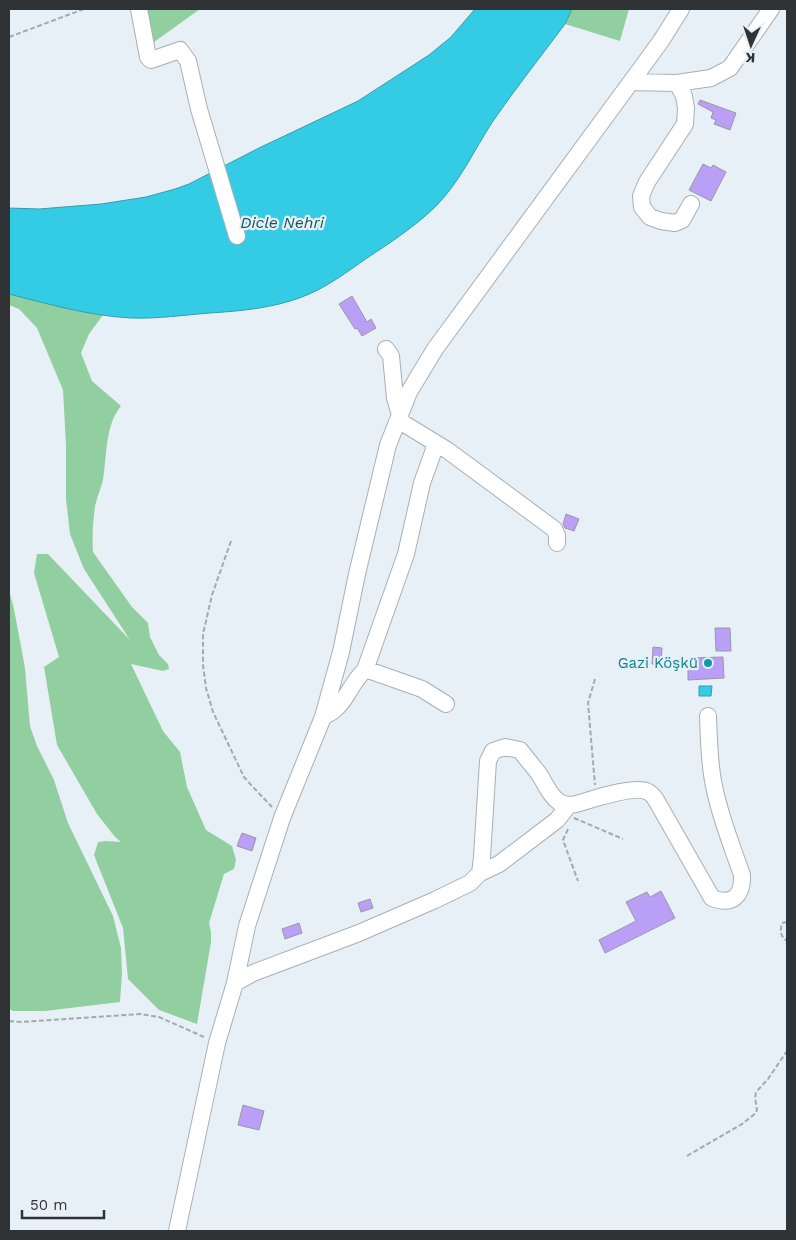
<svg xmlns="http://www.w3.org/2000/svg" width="796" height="1240" viewBox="0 0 796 1240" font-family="'Work Sans',sans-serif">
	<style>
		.green { fill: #92cfa0 }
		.water { fill: #34cce4; stroke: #339eb0 }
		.building { fill: #ba9ff6; stroke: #9b98a1 }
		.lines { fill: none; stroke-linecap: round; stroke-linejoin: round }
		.minor-casing { stroke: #a7afb6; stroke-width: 18 }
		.path { stroke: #a3a9ae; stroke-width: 2; stroke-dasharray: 5 2.5; stroke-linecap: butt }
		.minor { stroke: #fff; stroke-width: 16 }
		.culture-dot { fill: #0f9aa8; stroke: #e8f0f7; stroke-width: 2 }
		.labels { text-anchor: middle; stroke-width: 4.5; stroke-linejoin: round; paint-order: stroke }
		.culture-label { font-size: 15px; fill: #0d838f; stroke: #e8f0f7; text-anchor: end }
		.water-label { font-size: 16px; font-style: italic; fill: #16525d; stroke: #e8f0f7 }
	</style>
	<rect width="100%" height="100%" fill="#e8f0f7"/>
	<!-- green -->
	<path class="green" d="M143,9H200L150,45Z
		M572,9H629L620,41L565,24Z
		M9,294L38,301L103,315L89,334L81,353L92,381L121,406C105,425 107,456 103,480C101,488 97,497 95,506C93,520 92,537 93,552L132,607L148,623L150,637L159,655L168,664L169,669L163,671L131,664L163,731L180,752L187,787L206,830L232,846L236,860L234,869L224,874L209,923L211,932V942L197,1024L159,1010L128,979L123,928L94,855L98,842L106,841L121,842L115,837L97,814L57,745L44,667L59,657L34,573L37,554H48L130,640L84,569L70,534L66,499V446L63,390L37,328L19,309L9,305Z
		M9,590L14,609L25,668L30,726L37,746L54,780L68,823L113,916L121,948L122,973L120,1002L45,1011H13L9,1009Z"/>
	<!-- water -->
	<path class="water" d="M475,9H572L565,24C541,56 516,88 493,121C474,150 459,184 434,208C414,227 390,243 367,258C347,272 326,288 302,297C273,308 242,311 210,313C184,315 157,319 131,318C90,316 48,304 9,294V208L39,209L101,204L146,197L175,189L189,184L259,148L358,101L429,55L451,37Z
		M699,686H712L711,696H699Z"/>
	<!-- building -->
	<path class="building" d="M700,100L736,113L730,130L714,124L716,120L711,118L713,112L698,104Z
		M703,164L711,168L713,165L726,172L711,201L689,190Z
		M352,296L367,322L371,319L376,328L362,336L357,328L355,329L339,304Z
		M566,514L579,519L574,531L565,528L563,524Z
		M715,628H730L731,651H716Z
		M653,647L662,648L661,665L652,664Z
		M723,657L724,678L688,680V663H689V658Z
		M242,833L256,838L252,851L237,846Z
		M661,891L675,918L605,953L599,940L636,921L626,902L647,892L650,897Z
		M370,899L373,908L361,912L358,903Z
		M299,923L302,933L285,939L282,929Z
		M243,1105L264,1111L259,1130L238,1125Z"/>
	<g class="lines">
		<!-- minor casing -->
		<g class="minor-casing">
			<path id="minor" d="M139,9L148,57L151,60L180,50L188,61L199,109L237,236
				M631,82L677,83L711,78L730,68L771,9
				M677,83L684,96L686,108L685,124L647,182L641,196L642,207L650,217L661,221L675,223L682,220L691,204
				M386,349L391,356L395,398L400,415
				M398,420L447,450L554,529L557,535V543
				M365,670L406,554L422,483L436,444
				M323,717C326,715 330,713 333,711C346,702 352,681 365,670L371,671L422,689L446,704
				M480,873L499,864L557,820L569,805
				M235,983L253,973L359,933L435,900L470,883L480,873L482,857L488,761L493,751L505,747L520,750C526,758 533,766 539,774C545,783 550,796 559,802C571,809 584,801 596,798C607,795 639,786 648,792C651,793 654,797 656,800L712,898C732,906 743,896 742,875C732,846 720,817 714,786C709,763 709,740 708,716
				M177,1231L217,1043L235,983L247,926L282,818L323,717L341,652L357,574L388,445L409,392L435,349L661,41L681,9"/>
		</g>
		<!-- path -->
		<path class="path" d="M9,37L84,9
			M231,541L212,595L203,634V665L206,688L213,712L244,777L252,786L272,807
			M595,679L588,703L595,785
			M574,818L623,839
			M568,829L563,840L578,881
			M787,922L782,923C780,931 780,936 787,941
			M9,1021L21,1022L141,1014L159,1017L204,1037
			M687,1156L742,1124L756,1113L757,1109L755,1098L756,1092L768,1079L787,1051"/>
		<!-- minor -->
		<use href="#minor" class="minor"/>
	</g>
	<!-- markers -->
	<circle class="culture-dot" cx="708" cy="663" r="5"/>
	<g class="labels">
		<!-- culture labels -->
		<g class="culture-label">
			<text x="698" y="668">Gazi Köşkü</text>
		</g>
		<!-- water labels -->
		<g class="water-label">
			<text x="282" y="228">Dicle Nehri</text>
		</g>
	</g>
	<!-- border -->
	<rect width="796" height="1240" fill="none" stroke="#303335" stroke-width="20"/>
	<!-- north arrow -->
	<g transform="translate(751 45) rotate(183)" stroke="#e8f0f7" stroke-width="4" paint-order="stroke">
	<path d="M0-4L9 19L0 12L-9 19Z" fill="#303335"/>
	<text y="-8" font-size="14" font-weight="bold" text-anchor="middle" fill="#303335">K</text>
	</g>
	<!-- scale -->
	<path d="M22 1210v8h82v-8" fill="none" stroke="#303335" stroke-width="2.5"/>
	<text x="30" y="1210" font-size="15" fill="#303335" stroke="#e8f0f7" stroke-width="4" paint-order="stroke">50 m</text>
</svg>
